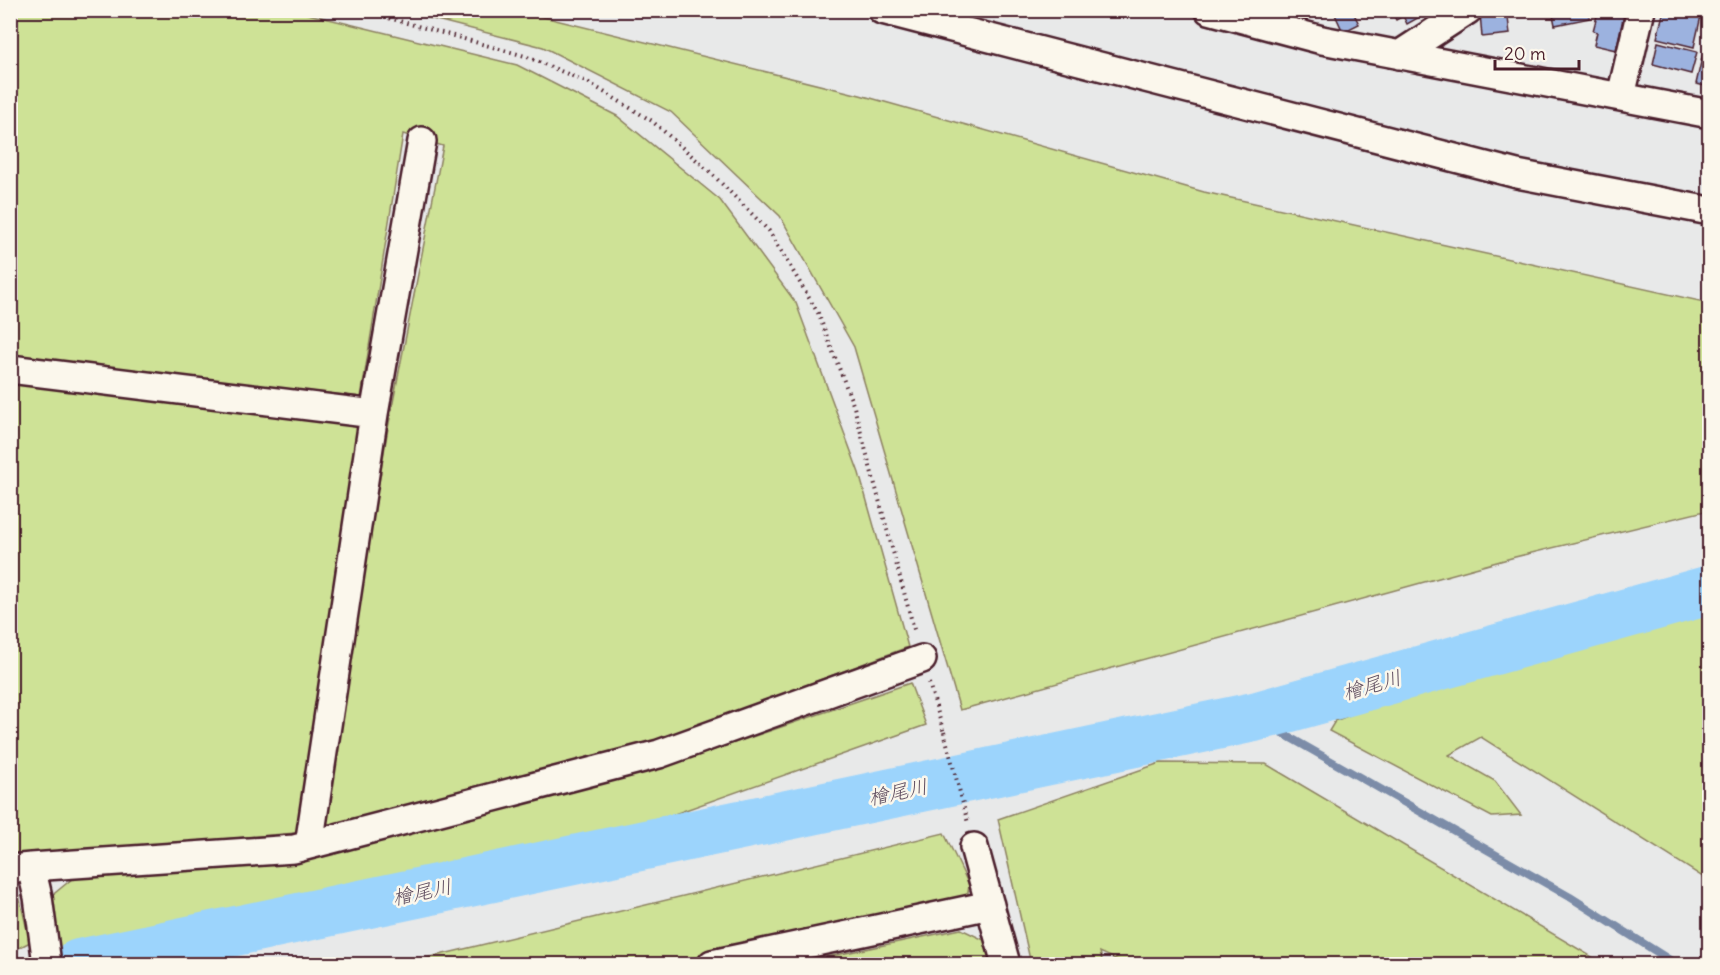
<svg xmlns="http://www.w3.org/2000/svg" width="1720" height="975" viewBox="0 0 1720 975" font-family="Delius,'Klee One',sans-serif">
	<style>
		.green { fill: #cee296; stroke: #8c8060; stroke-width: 1.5 }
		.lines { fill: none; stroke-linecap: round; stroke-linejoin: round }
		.stream { stroke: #7b8ca8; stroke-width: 8 }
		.river { stroke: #9cd4fc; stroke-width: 50 }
		.building { fill: #9cb2df; stroke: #4a1f2b; stroke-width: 1.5 }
		.minor-casing { stroke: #4a1f2b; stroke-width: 32 }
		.path { stroke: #4a1f2b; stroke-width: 4; stroke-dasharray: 1.5 4.5; stroke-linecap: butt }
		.minor { stroke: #fbf7ec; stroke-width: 27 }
		.labels { text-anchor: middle; stroke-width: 5; stroke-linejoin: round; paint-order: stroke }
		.water-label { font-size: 20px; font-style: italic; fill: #5e4c5f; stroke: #fbf7ec }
	</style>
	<rect width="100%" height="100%" fill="#e8e9e9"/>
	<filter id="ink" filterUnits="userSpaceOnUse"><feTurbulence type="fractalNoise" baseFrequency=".0167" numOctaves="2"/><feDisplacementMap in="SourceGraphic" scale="12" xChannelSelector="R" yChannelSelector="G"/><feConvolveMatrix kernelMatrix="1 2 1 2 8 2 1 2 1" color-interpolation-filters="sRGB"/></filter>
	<g filter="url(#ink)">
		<!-- green -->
		<path class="green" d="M11,11H296L517,65L617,116L720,200L796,303L859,473L908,647L653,742L322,827L388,428L443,146L403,134L361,397L11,357Z
			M401,11H519L860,95L1204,192L1709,303V510L1515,557L960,710L854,347L780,216L671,112L543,47Z
			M11,381L361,423L296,833L11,856Z
			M1709,598V881L1481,737L1449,755L1495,781L1521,815L1492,817L1329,731L1335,721L1395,697Z
			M910,683L926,725L615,835L260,915L60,956L50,897L72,879L303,856L667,766Z
			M1160,763L1266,764L1604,964H1194L1193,961L1182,964H1126L1100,952L1103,964H1031L998,819Z
			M944,833L969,885L967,899L771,945L676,964H402Z
			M11,895L19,896L30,942L11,952Z
			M961,929L984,940L990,964H793Z"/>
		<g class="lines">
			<!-- stream -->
			<path class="stream" d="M1254,717L1570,897L1676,964"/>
			<!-- river -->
			<path class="river" d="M79,964L1254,717L1710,590"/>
		</g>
		<!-- building -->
		<path class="building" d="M1333,10H1352L1359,24L1343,32Z
			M1391,10H1432L1407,24L1403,16L1396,20Z
			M1507,10L1510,34L1482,37L1480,13Z
			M1552,10H1588L1590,18L1555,25Z
			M1625,10L1616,50L1594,45L1597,32L1593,31L1598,12L1593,10Z
			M1664,10H1679L1701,16L1694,47L1657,38Z
			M1658,42L1697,52L1691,74L1653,64Z
			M1703,53L1710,54V87L1696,84Z"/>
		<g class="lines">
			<!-- minor casing -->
			<g class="minor-casing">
				<path id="minor" d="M882,10L1517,174L1710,211
					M1209,10L1322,40L1710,114
					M1399,55L1468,10
					M1621,96L1641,10
					M10,369L374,414
					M309,845L374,414L422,141
					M974,847L1006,964
					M31,867L294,849L659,754L922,659
					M10,869L31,867L38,897L47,964
					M712,964L990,905"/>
			</g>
			<!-- path -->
			<path class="path" d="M360,10L525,56L589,83L652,121L709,171L769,231L818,313L854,407L915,633
				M929,683L944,733
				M944,732L968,823"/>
			<!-- minor -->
			<use href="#minor" class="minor"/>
		</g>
	</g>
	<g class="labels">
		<!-- water labels -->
		<g class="water-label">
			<text transform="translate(1372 685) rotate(-16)" y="7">檜尾川</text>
			<text transform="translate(898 792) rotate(-12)" y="7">檜尾川</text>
			<text transform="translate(422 892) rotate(-12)" y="7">檜尾川</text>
		</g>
	</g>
	<!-- margin -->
	<rect width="1720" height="975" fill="none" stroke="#fbf7ec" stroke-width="36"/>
	<rect x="18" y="18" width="1684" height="939" fill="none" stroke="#4a1f2b" stroke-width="2" filter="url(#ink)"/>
	<!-- scale -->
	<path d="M1495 60v9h84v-9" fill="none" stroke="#4a1f2b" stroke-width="3"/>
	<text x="1504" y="60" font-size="18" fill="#4a1f2b" stroke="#fbf7ec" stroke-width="4.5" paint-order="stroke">20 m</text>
</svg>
